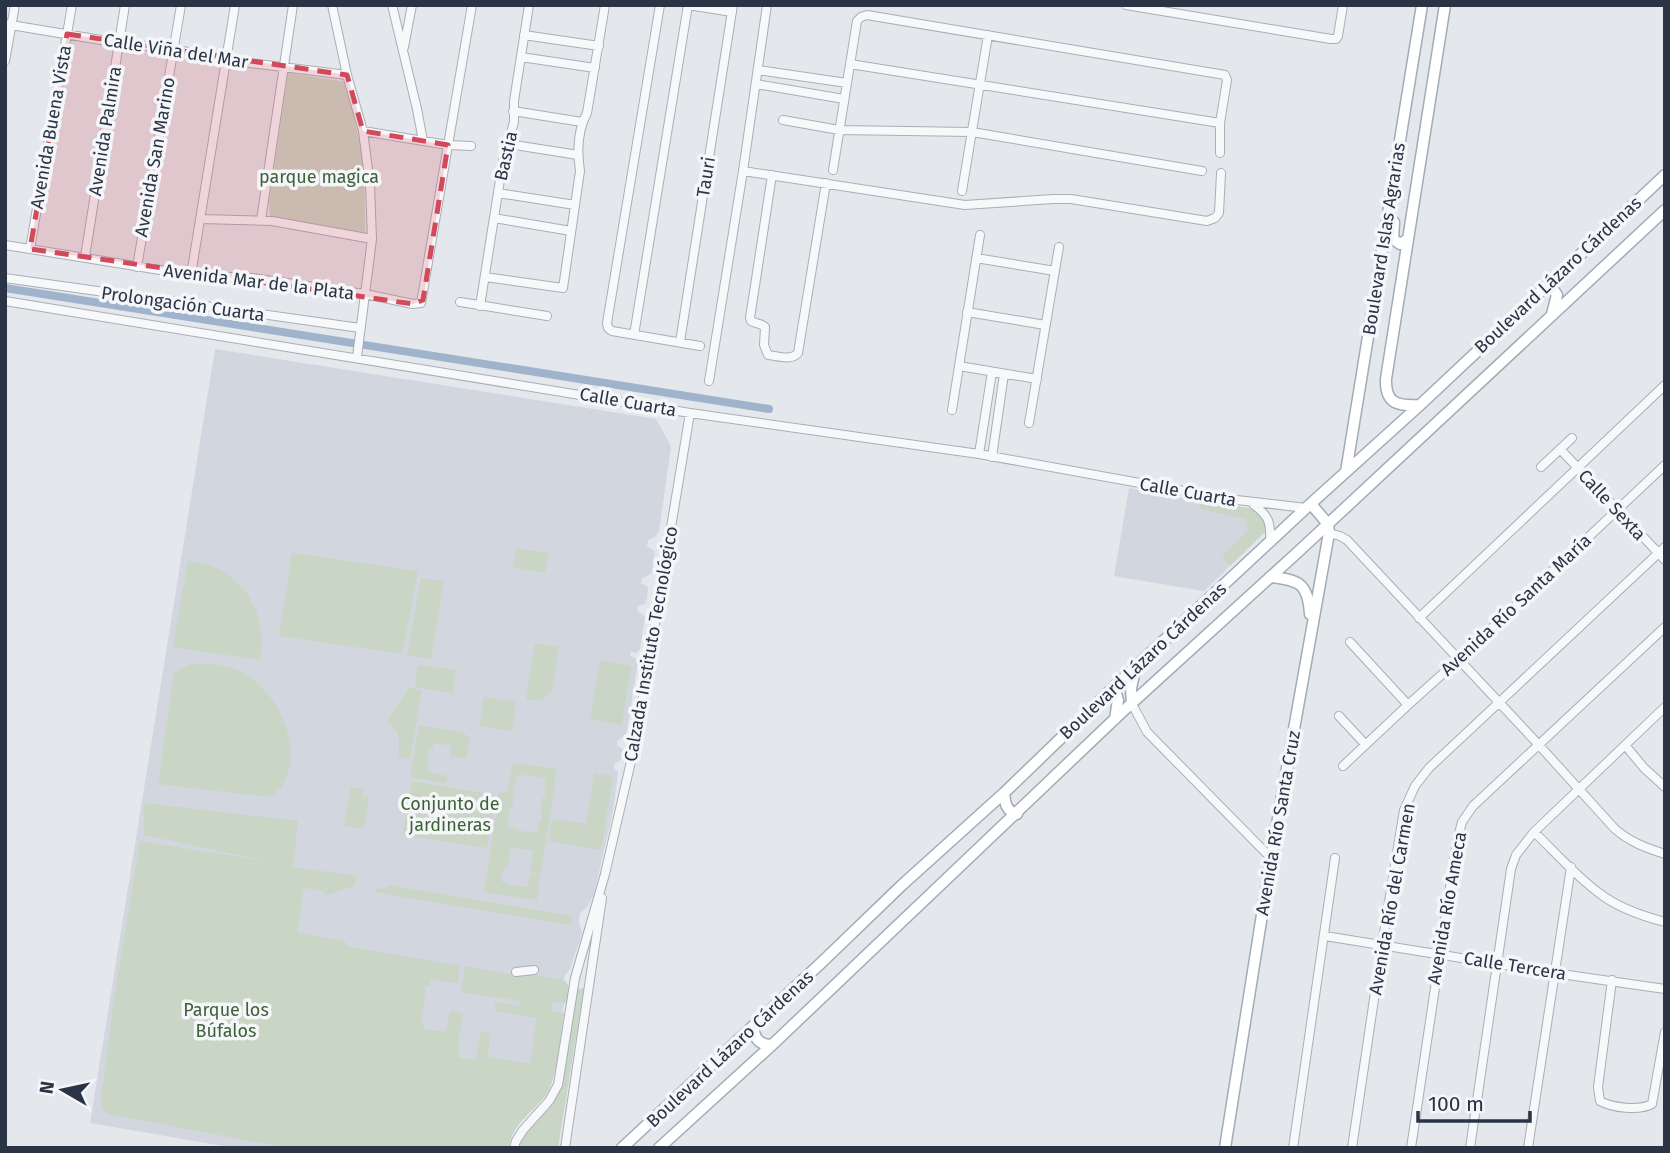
<svg xmlns="http://www.w3.org/2000/svg" width="1670" height="1153" viewBox="0 0 1670 1153" font-family="'Fira Sans',sans-serif">
	<style>
		.built { fill: #d2d6de }
		.green { fill: #c9d6c5; fill-rule: evenodd }
		.lines { fill: none; stroke-linecap: round; stroke-linejoin: round }
		.canal { stroke: #9fb4cc; stroke-width: 8 }
		.minor-casing { stroke: #a9aeb7; stroke-width: 10 }
		.major-casing { stroke: #a3abb8; stroke-width: 13 }
		.minor { stroke: #f7f8fa; stroke-width: 8 }
		.major { stroke: #fff; stroke-width: 10 }
		.marked { fill: #d1495b; fill-opacity: 0.2; stroke: #d1495b; stroke-width: 5; stroke-dasharray: 14 9; stroke-linejoin: round }
		.labels { text-anchor: middle; stroke-width: 7; stroke-linejoin: round; paint-order: stroke }
		.street-label { font-size: 18px; fill: #2b3445; stroke: #f4f6f9 }
		.park-label { font-size: 18px; fill: #3f6138; stroke: #f4f6f9 }
	</style>
	<rect width="100%" height="100%" fill="#e4e7ec"/>
	<!-- built -->
	<path class="built" d="M215,349L656,419L671,446L659,532L655,537L648,540L647,546L655,551L652,571L649,575L642,578L641,583L648,587L647,599L645,604L638,606L637,610L645,617L640,649L636,653L631,652L630,655L637,660L638,662L627,730L625,736L618,740L617,745L624,750L622,759L614,764V768L618,772L613,811L594,894L587,907L580,913L579,922L582,933L570,969L565,975L563,981L567,986L552,1076L489,1148H235L90,1123Z
		M1129,488L1253,509L1266,531L1204,591L1114,576Z"/>
	<!-- green -->
	<path class="green" d="M288,73L346,82L364,162L365,233L270,216L269,203Z
		M1201,500L1253,509L1265,520L1266,531L1230,566L1222,557L1248,529L1245,519L1200,509Z
		M516,548L548,553L545,573L513,568Z
		M292,553L418,571L402,654L279,636Z
		M188,561C199,563 210,565 220,570C252,587 268,625 259,660L173,647Z
		M421,578L444,581L431,659L407,655Z
		M535,643L559,647L552,691L541,701L526,699Z
		M600,660L631,666L622,725L590,719Z
		M209,663C221,665 234,667 245,674C279,694 305,749 282,786C279,790 274,794 270,797L158,784L174,673L188,665Z
		M418,665L456,670L453,693L415,687Z
		M409,688L422,690L410,759L398,757C400,742 401,730 387,721Z
		M484,697L516,702L512,731L480,726Z
		M419,725L462,732L470,738L466,759L450,756L452,746L434,743L432,750H429L427,764L429,765L428,772L447,776L446,783L410,777Z
		M513,763L557,769L541,874L530,872L533,851L511,847L507,868L503,869L501,881L506,883L507,885L527,887L531,874L540,875L537,900L484,892L499,792L507,793ZM517,775L536,776V777L546,779L544,789L546,790L545,797L542,798L540,813L542,814L541,822H539L537,832L518,831V829L508,827L509,809H512L514,793H512L513,785H515Z
		M594,773L613,777L601,850L549,841L552,819L586,824Z
		M412,781L496,795L487,848L403,835Z
		M351,787L363,789L362,796L369,797L364,829L344,826Z
		M144,803L298,821L293,867L356,876L355,885L325,896V891L304,888L297,932L346,942V946L460,966L458,983L431,980L430,986H426L421,1023L424,1024V1029L446,1032L450,1011L463,1013L459,1039L458,1058L475,1060L481,1032L490,1033L488,1057L530,1064L537,1018L495,1011V1002L519,1006L520,1001L461,992L465,966L525,977L531,975L564,980C572,986 568,995 566,1003L553,1002L551,1011L564,1013C561,1032 557,1074 549,1090C537,1111 512,1121 509,1148H288L109,1114L103,1109L101,1101L113,1007L140,841L270,862L144,835Z
		M389,885L572,916L571,925L375,892L376,888L385,889Z
		M584,988L558,1148H518L525,1131L548,1110L561,1086L575,995L578,989Z"/>
	<g class="lines">
		<!-- canal -->
		<path class="canal" d="M5,288L769,409"/>
		<!-- minor casing -->
		<g class="minor-casing">
			<path id="minor" d="M332,5L347,75L363,131L370,185L372,239L357,357
				M392,5L417,109L423,141
				M660,5L607,323L608,328L612,331L700,346
				M1126,5L1331,39H1336L1338,36L1343,5
				M5,24L119,43L173,49L226,60L347,75
				M524,35L599,46
				M404,47L412,5
				M521,57L595,68
				M5,61L15,5
				M850,64L1220,123
				M758,70L847,83
				M756,84L844,99
				M513,111L582,122
				M783,120L839,130L972,132L1202,171
				M363,131L448,145L471,146
				M508,144L578,155
				M833,170L857,21L861,17L867,15L1225,75L1227,80L1220,123V153
				M743,171L965,205L1053,199H1071L1207,221L1215,218L1219,213L1221,173
				M772,175L750,318L751,321C756,324 761,323 765,327L764,345L768,355C778,356 791,361 798,353L826,183
				M962,191L988,35
				M498,193L575,205
				M494,218L571,231
				M202,219L272,221L372,239
				M261,220L293,5
				M5,245L191,275L252,278L365,294L413,304L421,303L472,5
				M30,249L72,5
				M85,257L125,5
				M976,258L1055,271
				M137,267L181,5
				M191,275L235,5
				M485,277L563,288L580,171C577,151 577,131 587,113L605,5
				M5,278L360,328
				M5,301L690,413L979,454L1228,499L1306,508
				M460,302L547,316
				M480,306L503,161L514,122V101L529,5
				M967,312L1045,325
				M634,335L688,5L732,12
				M680,342L733,5
				M959,366L1037,379
				M709,381L743,171L767,5
				M952,410L980,235
				M1029,423L1059,247
				M1560,449L1665,560
				M979,454L992,372
				M992,457L1004,374
				M1541,467L1572,438
				M1253,504C1269,516 1271,522 1270,542
				M1329,533L1340,536L1347,540L1538,744L1615,829C1630,842 1646,848 1665,854
				M1419,618L1665,385
				M1350,642L1408,705
				M1132,704L1147,732L1271,858
				M1339,716L1365,744
				M1625,745L1644,768L1665,787
				M1343,766L1408,705L1458,660L1665,465
				M1534,832C1555,852 1576,876 1599,893C1618,908 1642,916 1665,922
				M1325,936L1554,973L1665,989
				M516,972L534,970
				M1612,980L1598,1087L1600,1101C1613,1108 1639,1111 1652,1104L1665,1032
				M514,1148L516,1141L523,1130L549,1101L558,1085L575,978L605,874L635,744L690,413
				M565,1148L602,898
				M1293,1148L1335,858
				M1352,1148L1382,945L1404,810L1415,786L1429,768L1665,547
				M1411,1148L1457,841L1462,822L1473,806L1665,627
				M1470,1148L1511,869L1516,855L1534,832L1665,707
				M1528,1148L1571,867"/>
		</g>
		<!-- major casing -->
		<g class="major-casing">
			<path id="major" d="M1394,222L1393,239L1400,244L1408,239
				M1549,283L1557,295L1552,314
				M1420,405C1399,406 1385,405 1386,379L1445,5
				M1346,472L1422,5
				M1270,577C1299,580 1308,583 1310,614
				M1114,687L1118,700L1115,719
				M1132,704L1131,688L1135,670
				M1004,793C1005,803 1006,811 1017,814
				M754,1025C753,1038 759,1045 772,1045
				M622,1148L821,963L902,885L1004,793L1114,687L1306,508L1420,405L1665,175
				M659,1148L772,1045L1121,713L1299,551L1665,210
				M1225,1148L1271,858L1329,533L1328,524L1311,504"/>
		</g>
		<!-- minor -->
		<use href="#minor" class="minor"/>
		<!-- major -->
		<use href="#major" class="major"/>
	</g>
	<!-- marked area -->
	<path class="marked" d="M67,34L347,75L363,131L448,145L423,300L413,304L30,249Z"/>
	<g class="labels">
		<!-- street labels -->
		<g class="street-label">
			<text transform="translate(176 51) rotate(9)" y="6">Calle Viña del Mar</text>
			<text transform="translate(51 127) rotate(-80)" y="6">Avenida Buena Vista</text>
			<text transform="translate(105 131) rotate(-81)" y="6">Avenida Palmira</text>
			<text transform="translate(506 156) rotate(-77)" y="6">Bastia</text>
			<text transform="translate(155 157) rotate(-80)" y="6">Avenida San Marino</text>
			<text transform="translate(706 177) rotate(-81)" y="6">Tauri</text>
			<text transform="translate(1384 239) rotate(-81)" y="6">Boulevard Islas Agrarias</text>
			<text transform="translate(1558 275) rotate(-43)" y="6">Boulevard Lázaro Cárdenas</text>
			<text transform="translate(259 282) rotate(7)" y="6">Avenida Mar de la Plata</text>
			<text transform="translate(183 304) rotate(8)" y="6">Prolongación Cuarta</text>
			<text transform="translate(628 402) rotate(10)" y="6">Calle Cuarta</text>
			<text transform="translate(1188 492) rotate(10)" y="6">Calle Cuarta</text>
			<text transform="translate(1612 505) rotate(47)" y="6">Calle Sexta</text>
			<text transform="translate(1516 605) rotate(-43)" y="6">Avenida Río Santa María</text>
			<text transform="translate(651 644) rotate(-80)" y="6">Calzada Instituto Tecnológico</text>
			<text transform="translate(1143 661) rotate(-43)" y="6">Boulevard Lázaro Cárdenas</text>
			<text transform="translate(1278 823) rotate(-80)" y="6">Avenida Río Santa Cruz</text>
			<text transform="translate(1392 899) rotate(-80)" y="6">Avenida Río del Carmen</text>
			<text transform="translate(1447 908) rotate(-80)" y="6">Avenida Río Ameca</text>
			<text transform="translate(1515 966) rotate(9)" y="6">Calle Tercera</text>
			<text transform="translate(730 1049) rotate(-43)" y="6">Boulevard Lázaro Cárdenas</text>
		</g>
		<!-- park labels -->
		<g class="park-label">
			<text x="319" y="183">parque magica</text>
			<text x="450" y="810">Conjunto de<tspan x="450" dy="21">jardineras</tspan></text>
			<text x="226" y="1016">Parque los<tspan x="226" dy="21">Búfalos</tspan></text>
		</g>
	</g>
	<!-- border -->
	<rect width="1670" height="1153" fill="none" stroke="#2b3445" stroke-width="14"/>
	<!-- north arrow -->
	<g transform="translate(63 1090) rotate(279)" stroke="#f4f6f9" stroke-width="5" paint-order="stroke">
	<path d="M0-5L12 26L0 18L-12 26Z" fill="#2b3445"/>
	<text y="-10" font-size="19" font-weight="bold" text-anchor="middle" fill="#2b3445">N</text>
	</g>
	<!-- scale -->
	<path d="M1418 1111v10h112v-10" fill="none" stroke="#2b3445" stroke-width="3.5"/>
	<text x="1428" y="1111" font-size="21" fill="#2b3445" stroke="#f4f6f9" stroke-width="5" paint-order="stroke">100 m</text>
</svg>
